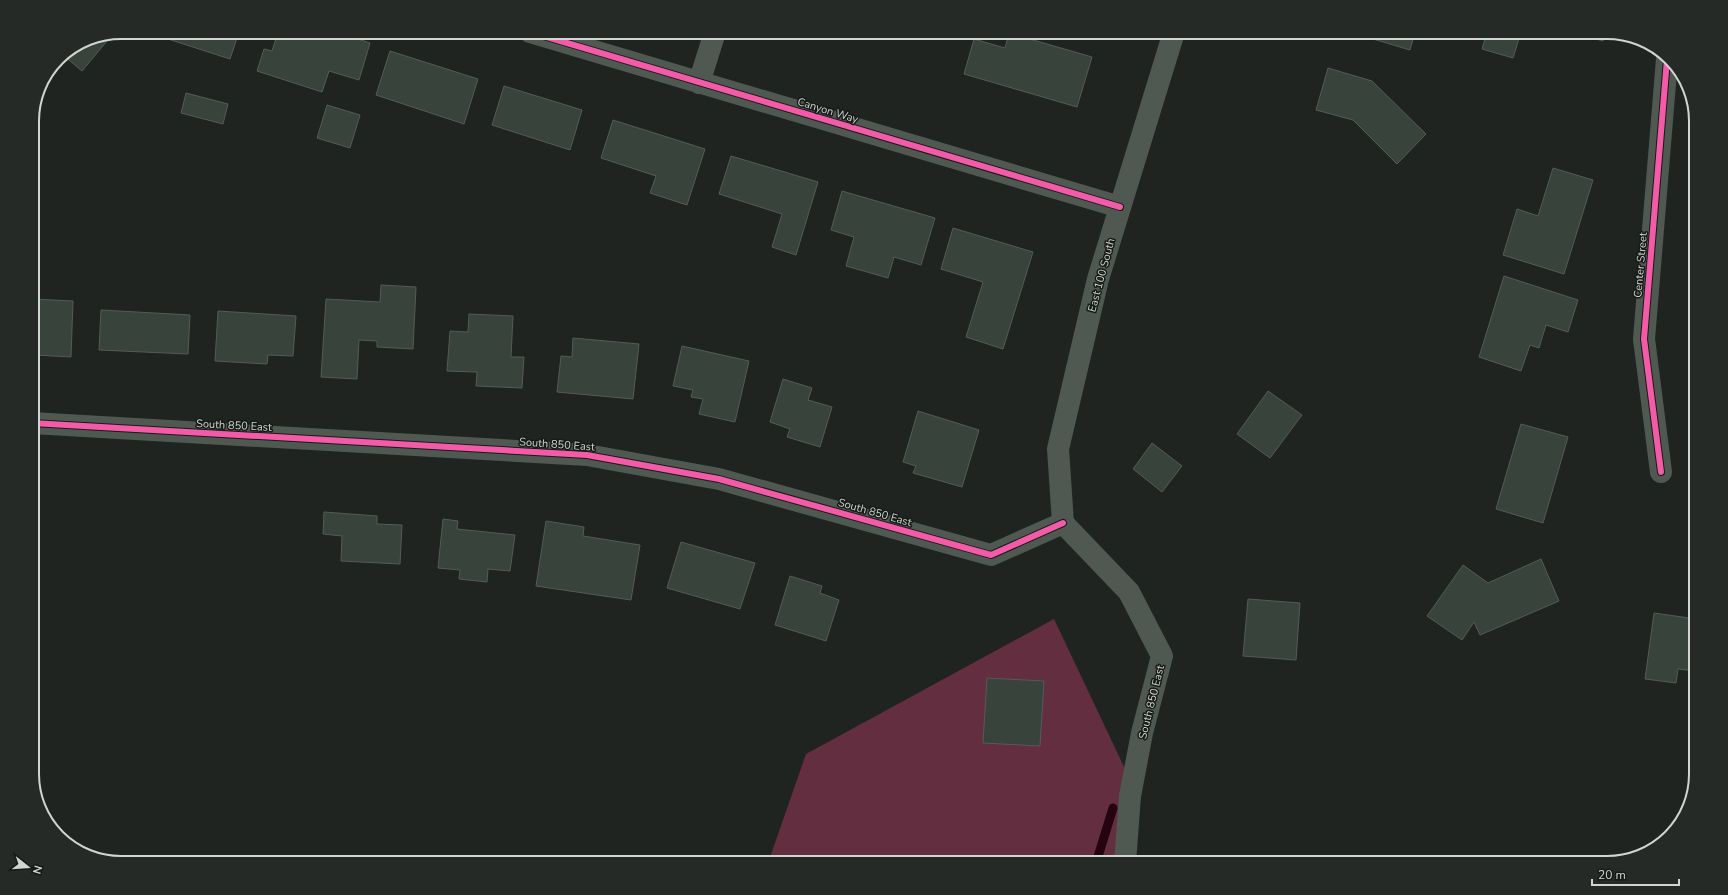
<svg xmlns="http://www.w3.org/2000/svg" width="1728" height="895" viewBox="0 0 1728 895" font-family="'Nunito Sans',sans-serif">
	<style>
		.green { fill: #632e40 }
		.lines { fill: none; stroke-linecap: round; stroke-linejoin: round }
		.stream { stroke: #250410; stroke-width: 9 }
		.building { fill: #38433c; stroke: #575a58 }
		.minor { stroke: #4f5951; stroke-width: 22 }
		.cycleway-casing { stroke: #161b17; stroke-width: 8 }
		.cycleway { stroke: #f35aa7; stroke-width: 6 }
		.labels { text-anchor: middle; stroke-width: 3; stroke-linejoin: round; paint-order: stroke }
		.street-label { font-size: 11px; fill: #d1d5d2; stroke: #161b17 }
		.rim { fill: none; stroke: #d1d5d2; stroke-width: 2 }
	</style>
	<rect width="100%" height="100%" fill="#202421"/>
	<!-- green -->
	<path class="green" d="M1054,619L1135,790L1134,863H768L806,754Z"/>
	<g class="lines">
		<!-- stream -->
		<path class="stream" d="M1096,863L1113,808"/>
	</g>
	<!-- building -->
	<path class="building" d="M170,32H239L230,59L168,39Z
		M278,32H286L294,34L295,32H336L370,43L359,80L329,71L322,92L257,71L264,49L272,51Z
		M815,32H832L830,37Z
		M1375,32H1415L1410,50L1373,39Z
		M1487,32H1521L1513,58L1482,49Z
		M1572,32H1606L1603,41Z
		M1009,33L1092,57L1077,107L964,74L974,39L1005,48Z
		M110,34L112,35L82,71L63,55L87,39Z
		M390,51L478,79L464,124L376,95Z
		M1328,68L1372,81L1426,134L1397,164L1353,120L1316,110Z
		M504,86L582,110L570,150L492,125Z
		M186,93L228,104L223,124L181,113Z
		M327,105L360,115L350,148L317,138Z
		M613,120L705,149L687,205L650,193L656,176L601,158Z
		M731,156L818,182L796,255L772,247L782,214L719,194Z
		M1553,168L1593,180L1564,274L1503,255L1517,209L1538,216Z
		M842,191L935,218L921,265L894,257L888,278L846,266L854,237L831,230Z
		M953,228L1033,252L1003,349L966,337L983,282L941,269Z
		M1504,276L1578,300L1568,332L1546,325L1539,348L1530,345L1521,371L1479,357Z
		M381,285L416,287L413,349L377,347V341L359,340L357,379L321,377L326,299L380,302Z
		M32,299L73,301L71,357L34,355L35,334L32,333Z
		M101,310L190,315L188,354L99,350Z
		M218,311L296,316L293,356L268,355L267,364L215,361Z
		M469,314L513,316L511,357H524L522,388L476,386L477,372L447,371L450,331L468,332Z
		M573,338L639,344L633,399L557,392L561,356L572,357Z
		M682,346L749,361L735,422L699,414L703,399L691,397L693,390L673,386Z
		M783,379L812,388L808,400L832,407L820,447L787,437L790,429L770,422Z
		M1268,391L1302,415L1270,458L1237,434Z
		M918,411L979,430L962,487L913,473L916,466L903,462Z
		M1521,424L1568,437L1543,523L1496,509Z
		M1152,443L1182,466L1162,492L1133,469Z
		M324,512L377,516V524L402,525L400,564L341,561L342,536L323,534Z
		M443,519L458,521L457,529L515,535L510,571L488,569L487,582L459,579L460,570L438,568Z
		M546,521L584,527L583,536L640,545L631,600L536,586Z
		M681,542L755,563L740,609L667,588Z
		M1541,559L1559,601L1480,635L1474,622L1462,640L1427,616L1463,565L1488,583Z
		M790,576L822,586L820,593L839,600L826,641L775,625Z
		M1248,599L1300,603L1296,660L1243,656Z
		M1654,613L1696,619V671L1678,669L1676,683L1645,679Z
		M987,678L1044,681L1040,746L983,743Z"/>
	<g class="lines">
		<!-- minor -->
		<path class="minor" d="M530,32L1120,207
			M699,83L715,32
			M32,423L587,455L719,479L991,555L1063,523
			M1661,472L1644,339L1667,59
			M1063,523L1058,449L1098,279L1174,32
			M1063,523L1129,592L1162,656L1142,733L1130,796L1125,863"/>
		<!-- cycleway casing -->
		<g class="cycleway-casing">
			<path id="cycleway" d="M530,32L1120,207
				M32,423L587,455L719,479L991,555L1063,523
				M1661,472L1644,339L1667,59"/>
		</g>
		<!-- cycleway -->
		<use href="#cycleway" class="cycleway"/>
	</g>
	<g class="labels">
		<!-- street labels -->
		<g class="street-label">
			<text transform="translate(828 110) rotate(17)" y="4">Canyon Way</text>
			<text transform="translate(1640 265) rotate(-85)" y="4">Center Street</text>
			<text transform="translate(1101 275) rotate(-75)" y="4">East 100 South</text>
			<text transform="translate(234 425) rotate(3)" y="4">South 850 East</text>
			<text transform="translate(557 444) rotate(4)" y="4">South 850 East</text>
			<text transform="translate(875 512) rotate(16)" y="4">South 850 East</text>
			<text transform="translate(1151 702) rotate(-76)" y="4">South 850 East</text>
		</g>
	</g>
	<!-- crop -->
	<path d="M0 0H1728V895H0ZM121 39H1607A82 82 0 0 1 1689 121V774A82 82 0 0 1 1607 856H121A82 82 0 0 1 39 774V121A82 82 0 0 1 121 39Z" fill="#252a26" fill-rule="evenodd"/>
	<path class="rim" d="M121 39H1607A82 82 0 0 1 1689 121V774A82 82 0 0 1 1607 856H121A82 82 0 0 1 39 774V121A82 82 0 0 1 121 39Z"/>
	<!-- north arrow -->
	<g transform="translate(28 867) rotate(107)" stroke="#161b17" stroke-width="3" paint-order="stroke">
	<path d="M0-3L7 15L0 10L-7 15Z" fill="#d1d5d2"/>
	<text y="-6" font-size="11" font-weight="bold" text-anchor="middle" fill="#d1d5d2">N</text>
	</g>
	<!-- scale -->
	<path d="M1592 879v6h87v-6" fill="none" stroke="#d1d5d2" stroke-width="2"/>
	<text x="1598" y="879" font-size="12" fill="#d1d5d2" stroke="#161b17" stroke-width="3" paint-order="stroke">20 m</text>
</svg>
